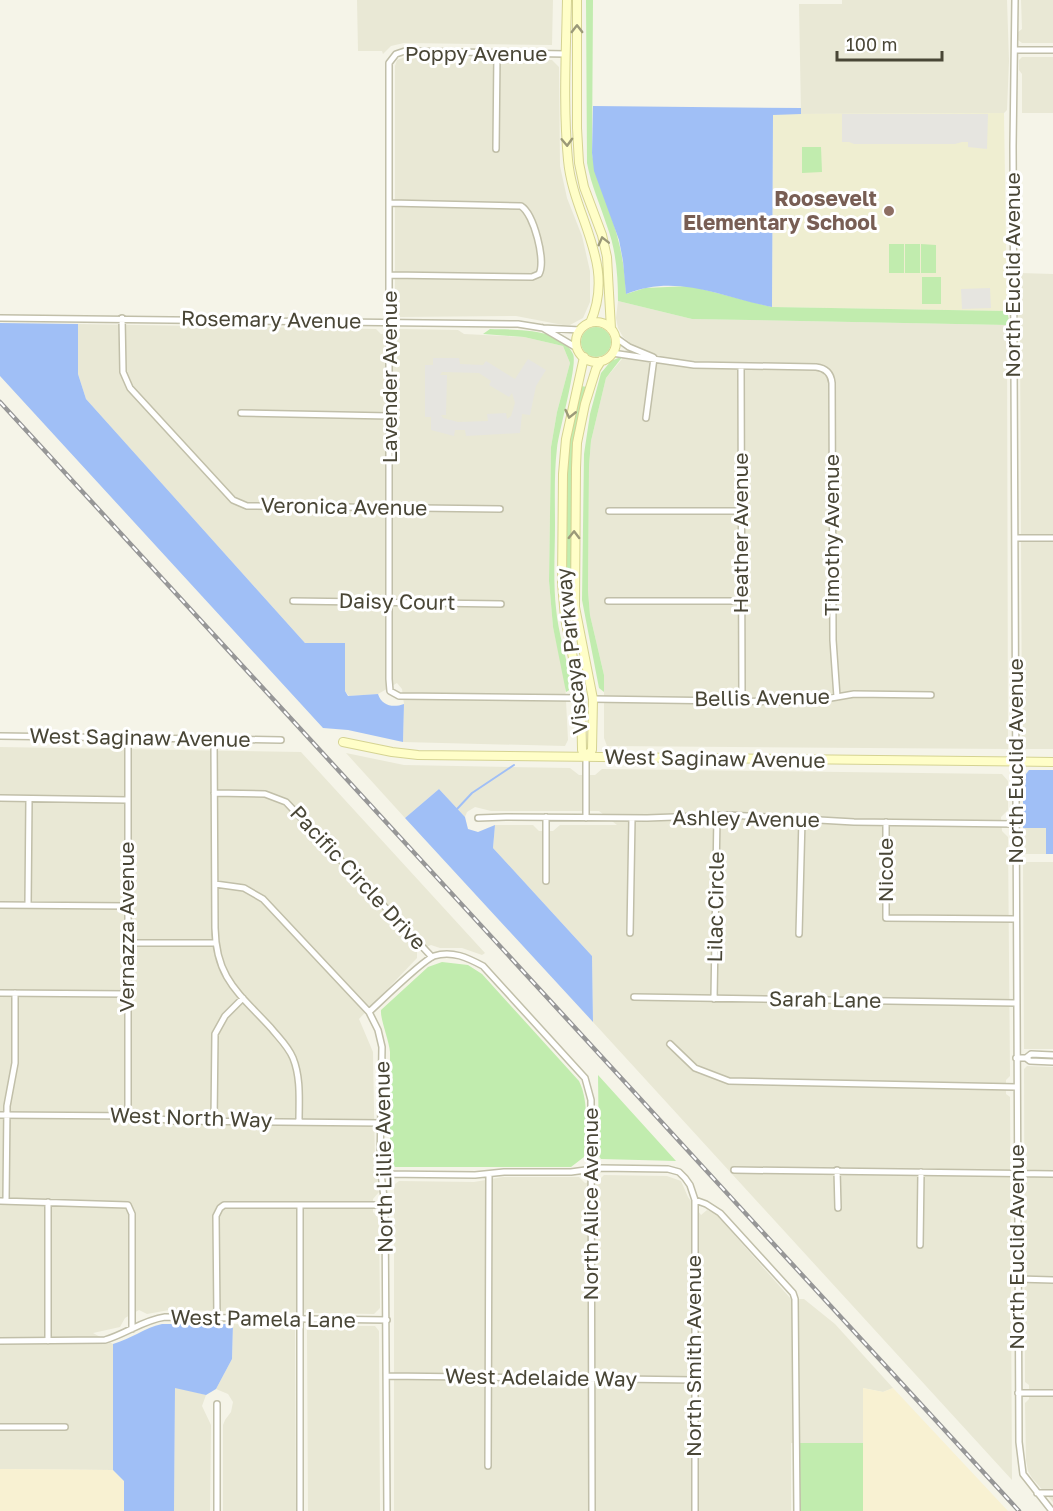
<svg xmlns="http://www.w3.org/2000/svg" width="1053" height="1511" viewBox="0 0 1053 1511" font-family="'Golos Text',sans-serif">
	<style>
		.residential { fill: #e9e8d5 }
		.commercial { fill: #f8f1d2 }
		.education { fill: #efeed1 }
		.green { fill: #c1ecae }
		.parking { fill: #e6e5e0; fill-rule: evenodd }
		.water { fill: #a0bff6 }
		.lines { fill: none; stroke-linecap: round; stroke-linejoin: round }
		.stream { stroke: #a0bff6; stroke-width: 2 }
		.street-casing { stroke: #c1bfa9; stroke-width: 8 }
		.secondary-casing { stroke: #d5d392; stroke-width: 10 }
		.street { stroke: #fff; stroke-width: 5 }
		.secondary { stroke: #fffec8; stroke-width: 8 }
		.rail-casing { stroke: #979797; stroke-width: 4.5 }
		.rail { stroke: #fff; stroke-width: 2; stroke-dasharray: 7; stroke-linecap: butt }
		.oneway { stroke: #9b9978 }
		.education-dot { fill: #8d6e63; stroke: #fff; stroke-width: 2 }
		.labels { text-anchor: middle; stroke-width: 6; stroke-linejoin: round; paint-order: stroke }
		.street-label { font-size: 21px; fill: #494636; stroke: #fff }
		.education-label { font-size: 21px; font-weight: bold; fill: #785e54; stroke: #fff; text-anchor: end }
	</style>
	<rect width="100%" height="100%" fill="#f5f4e8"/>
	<!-- residential -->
	<path class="residential" d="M357,0H553L552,45L404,43L391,46L383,54L382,51H358Z
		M842,0H1007L1009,61L1007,110L1004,113L801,114L799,4H842Z
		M1021,0H1053V43H1022L1018,40V32L1022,29Z
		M405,57L552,60L559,67L560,166L567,198L582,236L590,271V302L583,318L570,325H563L516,316L400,317L395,310V66L397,60Z
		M1022,57H1053V113H1022V74L1019,70V60Z
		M1020,273L1053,274V749H1022L1020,332L1018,328V315L1020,311Z
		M618,301L692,319L1007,325L1008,749L607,746L604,738V675L590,615L588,591L589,466L591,441L606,378L622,359L629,342L623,337L618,328L616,318Z
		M78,324L376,329L381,334L396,333L400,329L458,330L464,334L524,337L563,346L570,363L557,412L551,447L549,581L553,627L565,681L568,740L565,746L403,742L404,704L402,689L397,683L378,694L349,696L345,691V644L305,643L86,399L78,374Z
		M0,747L301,752L485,953L482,955L462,948H440L431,945L417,951V958L359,1019L373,1052L375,1165L379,1192L373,1199V1212L379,1218L380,1308L374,1314L169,1310L147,1314L139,1310L125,1318L120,1327L93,1333L113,1344V1470L0,1469Z
		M346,753L404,765L570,768L579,775H595L602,769L1002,774L1008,781V810L1001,817L1002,831L1008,837L1010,1076L1006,1080V1094L1010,1097L1012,1480L593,1022L592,956L493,848L495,825H533L539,831H553L560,825H617L599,811H491L475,807L467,812L465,817L439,789L405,818Z
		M1023,828H1046V854H1023Z
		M1023,862H1053V1049H1024Z
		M1027,1066L1053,1067V1502L1032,1478L1028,1471L1026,1460L1025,1403L1029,1399V1385L1025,1382L1024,1069Z
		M604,1175L667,1176L681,1181L688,1197L701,1215L707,1210L715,1213L791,1299H804L835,1324L893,1388L883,1392L863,1388V1443H791V1511H394V1188L395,1184L399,1181L474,1182L503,1177H579L585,1183L599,1180Z
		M233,1324L291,1325L295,1330L296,1511H223V1425L225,1420L231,1412L233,1402L228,1394L216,1389L232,1359Z
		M313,1326H375L379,1331L380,1511H308L307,1330Z
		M175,1387L206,1395L202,1406L211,1425L210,1511H174Z"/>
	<!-- commercial -->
	<path class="commercial" d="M863,1388L883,1392L893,1388L1008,1511H863Z
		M0,1469L113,1470L124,1481V1511H0Z"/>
	<!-- education -->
	<path class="education" d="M1004,113L1007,311L772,307L773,114Z"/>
	<!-- green -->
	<path class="green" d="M586,0H593L592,153C595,176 604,194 611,216C620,242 625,266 626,294L645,288L690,286L772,307L1007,311L1009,320L1007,325L692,319L618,301C618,275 616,250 607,226C600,204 591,185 587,163Z
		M802,147H821L822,172L802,173Z
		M889,244H904V273H889Z
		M905,244H920V273H905Z
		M921,244L936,245V273H921Z
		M922,277H941V304H922Z
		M581 342a15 15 0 1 1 30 0a15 15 0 1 1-30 0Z
		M490,329C514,330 561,327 573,354C578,364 559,430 557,448C554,473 555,500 555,525C555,553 553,580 556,608C558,633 567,658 571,684V689L566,692L553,627L549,581L551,447L557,412L570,363L563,346L524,337L483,334Z
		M623,356L606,378L591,441L589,466L588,591L590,615L604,675V692L599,688L582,600L584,454L590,414L601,373L611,361Z
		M581,386L587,387L572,475L571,583L566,573V467L570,427Z
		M442,962L468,965L482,974L579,1081C590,1103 585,1133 584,1157L571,1167H395L390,1162V1052C389,1040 380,1019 381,1010L428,967Z
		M598,1075L676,1161L601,1159L599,1156Z
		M800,1443H863V1511H800Z"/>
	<!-- parking -->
	<path class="parking" d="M842,114H988L987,149L968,147V142H962L955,144H854L849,142H842Z
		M990,288L991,308L962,309L961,289Z
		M433,358H459L460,364L483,365L486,361L515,379L528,359L546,370L536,386L530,415L522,414L520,433L466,436L465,430H455L454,436L431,430V417H425V365H433ZM442,372L479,373L491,381L489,385L509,397L512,393L515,403L511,416L507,419L506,413L487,414L488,421L458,422L443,418L441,415H446L447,375H440Z"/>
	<!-- water -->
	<path class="water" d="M593,106L801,108V114L773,115L772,307C722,297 677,273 626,294L623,261L619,240L594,171L592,153Z
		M0,323L78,324V374L86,399L305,643H345V691L348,696L378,694C382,706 393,708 404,704L403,742L348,730L323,728L0,376Z
		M1029,770H1053V854H1046V828H1023V778Z
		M439,789L465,817L468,829L478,832L495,825L493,848L592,956L593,1022L405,818Z
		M162,1324H233L232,1359L216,1389L206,1395L175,1388L174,1511H124V1481L113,1470V1344C131,1339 144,1328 162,1324Z"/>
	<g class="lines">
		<!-- stream -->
		<path class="stream" d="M457,809L472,793L514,765"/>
		<!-- street casing -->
		<g class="street-casing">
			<path id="street" d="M1015,0L1013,146L1019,1442L1023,1474L1052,1511
				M1015,50H1053
				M566,54L405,51L396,54L389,63V679L390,691L399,696L581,698
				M496,149L497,53
				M390,203L521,206C534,214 546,261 539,274L532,277L390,275
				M0,318L518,324L543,328L580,330
				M122,318L123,372L130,388L233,500L247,506H256L500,509
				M543,328L577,348
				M615,337L629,347L653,357
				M612,353L694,365L816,367C825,368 831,373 832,383L833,640L837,697
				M741,366L742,701
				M241,413L389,416
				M646,418L654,358
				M609,511H741
				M1015,538H1053
				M293,601L501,604
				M608,601H741
				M593,699L808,702L854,694L931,695
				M0,736L281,740
				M128,739V1116
				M214,739L215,928C216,979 239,993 271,1028C279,1038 288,1046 293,1058C301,1078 299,1100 299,1121
				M214,793L265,794L286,802L432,957
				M0,798L127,800
				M478,818L506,817L647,818L729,815L854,822L1015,824
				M586,818V757
				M886,822V918L1016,919
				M546,881V817
				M215,884L244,888L263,899L369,1012L378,1030L382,1047L380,1166L385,1205L387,1511
				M0,905L128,906
				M28,905L29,799
				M630,933L632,818
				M799,934L802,819
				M127,943H215
				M0,993L127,994
				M634,997L1016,1003
				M714,999L717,815
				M369,1012C381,1001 423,960 434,956C452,950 468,958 483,966L585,1078L591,1100L592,1511
				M670,1044L695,1068L729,1081L1016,1087
				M1016,1058H1026L1030,1061L1053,1062
				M1026,1058L1031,1054L1053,1055
				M0,1115L139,1116L174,1121L382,1123
				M214,1121L215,1034L225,1016L243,998
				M734,1170L1053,1174
				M837,1170L838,1208
				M382,1174L475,1175L504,1172H571L600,1168L668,1169L679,1172L685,1178L690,1185L695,1200V1511
				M695,1200L706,1204L720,1213L793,1293L795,1299L797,1511
				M0,1201L128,1205L132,1214V1329
				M6,1201L7,1106L15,1063V993
				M48,1202V1341
				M920,1245L921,1172
				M1018,1279L1053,1280
				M217,1318L216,1216L220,1208L224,1205H385
				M0,1341L105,1340C126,1334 143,1320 165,1317L387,1320
				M387,1376L694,1380
				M1018,1393H1053
				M0,1427H65
				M488,1466L489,1174
				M1037,1493H1053
				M217,1511V1404
				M300,1511V1205"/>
		</g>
		<!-- secondary casing -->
		<g class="secondary-casing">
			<path id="secondary" d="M567,0C566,53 563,107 568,160C573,217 617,264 590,323
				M577,0V128L579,163L584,187L602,235L607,257L611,329
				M576 342a20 20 0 1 1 40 0a20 20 0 1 1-40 0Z
				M584,357L566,439L563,474L562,583L565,618L581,698L582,750L586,757
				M343,742L392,752L418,755L1053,762
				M586,757L592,750L593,699L575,607L576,468L577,443L585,404L596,369L601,361"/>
		</g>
		<!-- street -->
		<use href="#street" class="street"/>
		<!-- secondary -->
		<use href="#secondary" class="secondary"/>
		<!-- rail casing -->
		<g class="rail-casing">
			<path id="rail" d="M0,402L1019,1511"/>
		</g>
		<!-- rail -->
		<use href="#rail" class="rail"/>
	</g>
	<!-- one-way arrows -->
	<defs><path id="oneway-chevron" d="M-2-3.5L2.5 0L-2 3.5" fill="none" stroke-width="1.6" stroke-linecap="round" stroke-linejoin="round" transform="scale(1.5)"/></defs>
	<g class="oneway">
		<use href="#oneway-chevron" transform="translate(577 29) rotate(-90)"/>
		<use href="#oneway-chevron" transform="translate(567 142) rotate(88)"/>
		<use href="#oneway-chevron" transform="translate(603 241) rotate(-104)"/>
		<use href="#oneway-chevron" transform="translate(570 414) rotate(103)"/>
		<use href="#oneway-chevron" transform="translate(574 535) rotate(-89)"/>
	</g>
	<!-- markers -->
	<circle class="education-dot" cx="889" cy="211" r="6"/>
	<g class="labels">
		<!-- street labels -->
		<g class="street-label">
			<text x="476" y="61">Poppy Avenue</text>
			<text transform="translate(1013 275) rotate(-90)" y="7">North Euclid Avenue</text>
			<text transform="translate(271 320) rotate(1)" y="7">Rosemary Avenue</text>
			<text transform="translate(390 377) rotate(-90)" y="7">Lavender Avenue</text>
			<text transform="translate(344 507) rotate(1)" y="7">Veronica Avenue</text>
			<text transform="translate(741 533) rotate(-90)" y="7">Heather Avenue</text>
			<text transform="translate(832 535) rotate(-90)" y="7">Timothy Avenue</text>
			<text transform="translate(397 602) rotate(1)" y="7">Daisy Court</text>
			<text transform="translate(572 651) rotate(-96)" y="7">Viscaya Parkway</text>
			<text transform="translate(762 698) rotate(-1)" y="7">Bellis Avenue</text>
			<text transform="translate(140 738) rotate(1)" y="7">West Saginaw Avenue</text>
			<text transform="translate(715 759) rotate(1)" y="7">West Saginaw Avenue</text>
			<text transform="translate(1016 761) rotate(-90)" y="7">North Euclid Avenue</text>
			<text transform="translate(746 819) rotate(1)" y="7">Ashley Avenue</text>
			<text transform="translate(886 870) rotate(-90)" y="7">Nicole</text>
			<text transform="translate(358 878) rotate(47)" y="7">Pacific Circle Drive</text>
			<text transform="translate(716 907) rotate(-89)" y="7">Lilac Circle</text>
			<text transform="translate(127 927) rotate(-90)" y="7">Vernazza Avenue</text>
			<text transform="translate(825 1000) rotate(1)" y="7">Sarah Lane</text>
			<text transform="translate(191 1118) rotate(2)" y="7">West North Way</text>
			<text transform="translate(384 1157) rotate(-91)" y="7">North Lillie Avenue</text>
			<text transform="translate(591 1204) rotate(-90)" y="7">North Alice Avenue</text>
			<text transform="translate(1017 1247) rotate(-90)" y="7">North Euclid Avenue</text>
			<text transform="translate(263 1319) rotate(1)" y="7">West Pamela Lane</text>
			<text transform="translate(694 1356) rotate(-90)" y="7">North Smith Avenue</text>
			<text transform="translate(541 1378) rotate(1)" y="7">West Adelaide Way</text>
		</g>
		<!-- education labels -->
		<g class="education-label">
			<text x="877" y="206">Roosevelt<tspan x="877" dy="24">Elementary School</tspan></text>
		</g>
	</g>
	<!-- scale -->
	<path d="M837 51v9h105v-9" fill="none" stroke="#494636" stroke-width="3"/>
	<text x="846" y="51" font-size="18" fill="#494636" stroke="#ffffff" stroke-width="4.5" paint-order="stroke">100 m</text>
</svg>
